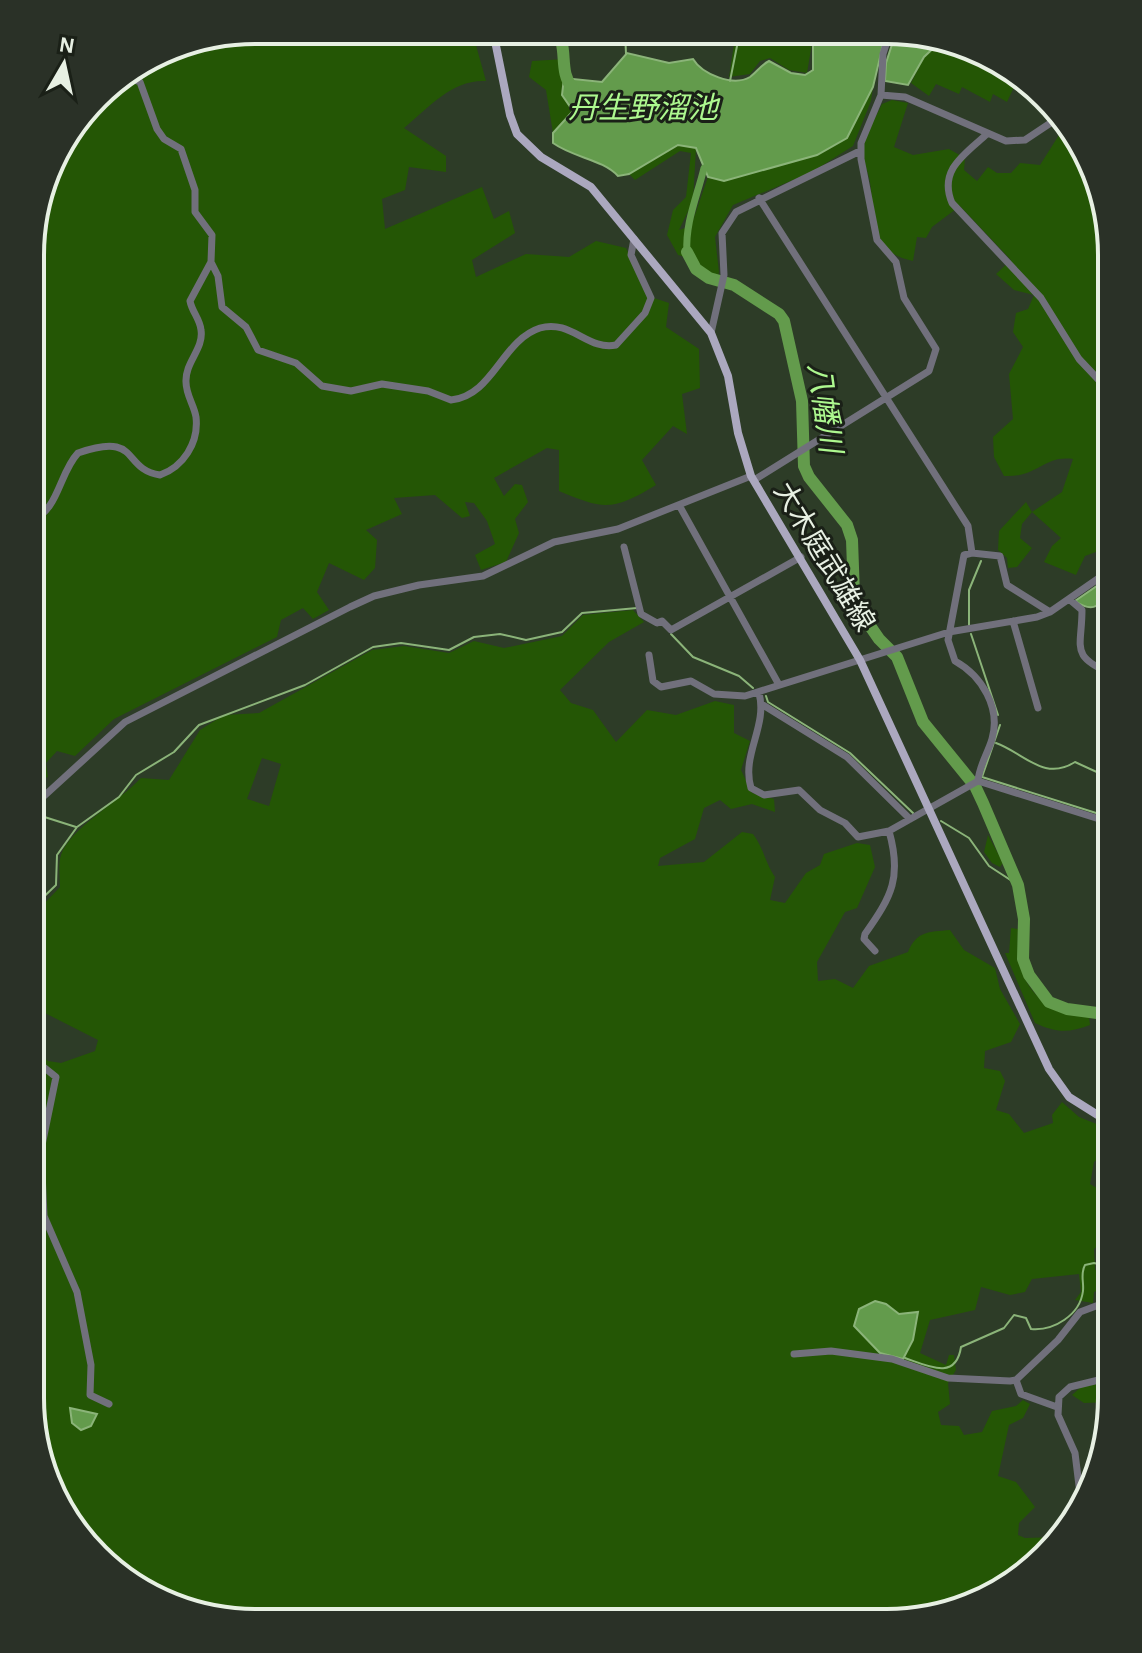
<svg xmlns="http://www.w3.org/2000/svg" width="1142" height="1653" viewBox="0 0 1142 1653" font-family="'Alegreya Sans','Noto Sans JP',sans-serif">
	<style>
		.green { fill: #245605; fill-rule: evenodd }
		.water { fill: #639b4c; stroke: #8bb479; stroke-width: 2 }
		.lines { fill: none; stroke-linecap: round; stroke-linejoin: round }
		.stream { stroke: #8bb479; stroke-width: 2 }
		.canal { stroke: #639b4c; stroke-width: 7 }
		.river { stroke: #639b4c; stroke-width: 12 }
		.minor { stroke: #71707c; stroke-width: 7 }
		.major { stroke: #aba8bf; stroke-width: 8 }
		.labels { text-anchor: middle; stroke-width: 6; stroke-linejoin: round; paint-order: stroke }
		.street-label { font-size: 28px; fill: #e7f0e3; stroke: #1a2017 }
		.water-label { font-size: 30px; font-style: italic; fill: #adf88f; stroke: #1a2017 }
		.rim { fill: none; stroke: #e7f0e3; stroke-width: 4 }
	</style>
	<rect width="100%" height="100%" fill="#2d3c27"/>
	<!-- green -->
	<path class="green" d="M255,30L472,31L486,81C453,79 429,107 404,128L446,156V172L409,167L405,190L382,199L385,229L482,187L494,219L509,211L515,233L472,260L476,277L526,254L569,257L596,241L626,248L651,297L669,303L666,327L699,349L700,388L682,394L687,434L673,426L642,460L656,485C613,511 604,510 559,491V450L547,448L494,478L504,496L515,484L522,485L528,502L515,519L519,533L506,562L481,570L475,555L495,544L487,521L474,503L465,502L470,516L462,518L435,495L394,498L402,514L366,530L377,540L375,568L364,580L329,563L317,592L329,610L313,619L303,608L281,620L277,637L114,719L75,756L57,751L46,763L48,777L40,780L35,767H31L32,225L60,143L107,85L182,42Z
		M736,31L810,32L812,43L807,73L789,70L770,58L760,61L750,74L729,77Z
		M940,42L1024,76L1028,82L1015,85L1007,102L993,94L990,102L962,87L959,94L936,84L929,96L911,83L924,57Z
		M565,59L568,78H564L573,111L553,133L546,90L529,77L532,61Z
		M873,87L871,101L853,146L812,172L733,205L715,237L719,272L716,284L706,283L685,257L678,255L667,235L673,210L686,197L691,153L680,151L635,180L629,174L677,145L696,148L693,201L679,230L691,226L708,177L724,181L817,155L847,138Z
		M892,100L908,103L894,147L913,155L949,149L965,158L964,170L977,181L988,167L997,173H1011L1020,163L1040,165L1059,135L1056,125L1061,121L1089,156L1112,254V546L1085,556L1076,575L1044,562L1052,546L1061,538L1032,512L1022,524L1020,538L1032,548L1017,567L1008,568L1007,558L998,550L999,531L1026,502L1032,512L1062,492L1073,459C1043,455 1038,478 1004,476L994,457L993,437L1013,419L1009,374L1023,347L1013,332L1016,313L1028,309L1034,295L1014,290L996,274L1011,260L960,206L932,227L926,238L917,237L913,261C866,251 876,219 870,182C868,170 861,157 864,145C867,131 876,117 882,104Z
		M633,610L644,622L609,642L560,690L571,703L593,710L616,742L647,710L676,715L715,701L734,705V733L750,741L741,770L752,793L774,799L775,812L752,804L731,809L720,800L704,808L695,839L660,858L658,866L704,862L742,832L753,834C764,849 765,862 775,877L770,900L785,903L806,873L820,865L824,854L857,843L870,845L875,867L857,908L845,912L817,962L818,981L835,979L853,988L869,966L908,952C917,931 928,932 950,930L964,950L995,968L1000,989L1020,1024L1011,1042L985,1051L984,1068L1000,1071L1005,1081L996,1110L1009,1114L1024,1133L1053,1123L1052,1115L1062,1102L1079,1117L1099,1125L1097,1136L1112,1146L1094,1162L1090,1184C1117,1198 1112,1208 1112,1235L1094,1249L1095,1270H1112V1278H1105L1104,1288L1094,1292L1093,1303L1075,1300L1081,1292L1079,1274L1032,1279L1025,1292L1010,1295L981,1287L975,1310L930,1320L920,1353L946,1365L949,1355H954L956,1370L948,1383L950,1404L938,1412L941,1425L959,1426L964,1435L982,1432L992,1411L1016,1406L1023,1400L1030,1404L1023,1418L1009,1425L998,1476L1016,1482L1035,1507L1019,1523L1018,1535L1025,1538L1058,1537L986,1600L888,1623L226,1621L118,1577L53,1497L30,1399L31,1045L48,1061L61,1063L95,1051L98,1040L35,1008L39,909L60,887C60,877 58,864 61,855C69,829 120,801 141,778L169,780L200,730L224,715L259,713L372,650L404,646L449,653L474,641L504,648L562,636L583,615ZM262,758L281,764L269,806L247,799ZM886,1304L899,1314L918,1312L863,1336L854,1326Z
		M988,835L1003,863L1000,867L992,863L984,852Z
		M1011,928L1018,929C1015,983 1036,1010 1089,1017L1090,1025C1069,1033 1056,1033 1035,1023L1005,953H1009Z
		M1111,1381V1402L1084,1403L1072,1395L1081,1387Z"/>
	<!-- water -->
	<path class="water" d="M813,32H886L873,87L847,138L817,155L724,181L708,177L696,148L678,145L629,174L618,176C602,159 574,158 553,143V133L573,111L562,95L564,78L602,82L627,53L669,63L693,59C702,74 733,87 750,77C757,72 761,65 769,61L791,73L805,75L813,70Z
		M896,32H917L940,42L924,57L908,85L885,81L886,63Z
		M1104,581L1110,586C1101,606 1094,614 1075,601Z
		M875,1301L886,1304L899,1314L918,1312L913,1340L903,1359L880,1353L854,1326L859,1309Z
		M70,1408L97,1414L91,1426L81,1430L72,1423Z"/>
	<g class="lines">
		<!-- stream -->
		<path class="stream" d="M625,31L626,54
			M730,81L740,31
			M969,625V590L981,561
			M671,634L693,657L739,676L753,688
			M971,634L998,715
			M766,696L768,702L850,753L913,813
			M1000,725L982,777L1112,818
			M996,743C1024,753 1044,782 1075,762L1112,779
			M35,814L76,827
			M941,821L969,838L989,866L1018,885
			M31,909L56,885L57,855L77,827L119,797L136,775L174,752L199,725L305,685L373,647L401,643L449,650L474,637L500,634L526,640L562,632L582,613L637,608
			M905,1358C928,1366 956,1381 961,1347L1004,1328L1014,1315L1026,1318L1031,1329C1054,1331 1080,1315 1083,1291C1084,1281 1080,1274 1085,1265L1094,1263L1112,1267"/>
		<!-- canal -->
		<path class="canal" d="M687,252C685,223 697,197 704,168"/>
		<!-- river -->
		<path class="river" d="M555,31C570,46 557,70 573,89
			M687,252L696,269L709,278L734,285L779,314L784,321L802,401L804,466L809,477L847,525L852,540L854,595L859,610L879,639L897,657L923,722L975,786L983,803L1018,885L1024,919L1023,959L1029,975L1049,1002L1067,1009L1112,1015"/>
		<!-- minor -->
		<path class="minor" d="M881,95L905,97L1006,141L1025,140L1058,118
			M987,134C965,154 938,170 952,203L1041,298L1079,359L1112,394
			M759,198L968,526L972,553
			M211,262L218,276L222,307L246,327L258,350L296,363L322,386L351,391L382,384L428,391L451,400C493,396 502,340 540,328C571,319 588,351 616,345L645,313L651,298L631,255L634,239
			M711,333L724,275L722,233L736,212L860,151
			M754,480L929,371L936,349L904,298L896,262L877,240L861,159V143L881,95L883,54L890,32
			M679,505L778,683
			M31,521C59,510 59,473 78,453C141,431 121,469 160,475C183,467 199,443 196,417C194,405 186,395 186,382C185,362 204,349 201,330C200,319 192,312 190,301L211,262L212,235L195,212V190L181,149L164,139L157,129L140,82L123,76
			M624,547L641,614L657,623L662,621L671,630L801,557
			M1069,599L1082,610C1082,648 1069,656 1112,674
			M1013,621L1038,708
			M649,655L653,681L661,687L691,681L714,694L745,696L949,632L1037,617L1050,612L1112,569
			M759,693C768,726 741,755 751,788L764,795L799,790L820,810L845,823L858,837L889,831L978,781L1112,823
			M763,705L847,757L910,819
			M978,781C979,766 988,753 992,739C1001,708 982,676 955,661L948,640L964,555L972,553L1000,556L1007,585L1050,612
			M31,808L125,722L350,607L374,596L419,585L483,576L554,542L618,529L751,476
			M875,951L864,939L865,934C892,896 902,877 889,831
			M31,1057L56,1077L41,1150L44,1216L77,1292L91,1365L90,1395L109,1404
			M794,1354L831,1351L892,1359L948,1378L1010,1381L1016,1380L1058,1340L1080,1312L1112,1300
			M1016,1380L1021,1394L1057,1407
			M1081,1502L1075,1453L1058,1415L1059,1397L1070,1387L1111,1377"/>
		<!-- major -->
		<path class="major" d="M493,31L510,115L517,134L541,157L591,187L711,333L728,376L738,433L751,476L860,660L1049,1069L1069,1097L1112,1124"/>
	</g>
	<g class="labels">
		<!-- street labels -->
		<g class="street-label">
			<text transform="translate(825 556) rotate(59)" y="10">大木庭武雄線</text>
		</g>
		<!-- water labels -->
		<g class="water-label">
			<text x="643" y="118">丹生野溜池</text>
			<text transform="translate(825 408) rotate(82)" y="10">八幡川</text>
		</g>
	</g>
	<!-- crop -->
	<path d="M0 0H1142V1653H0ZM255 44H887A211 211 0 0 1 1098 255V1398A211 211 0 0 1 887 1609H255A211 211 0 0 1 44 1398V255A211 211 0 0 1 255 44Z" fill="#2a3127" fill-rule="evenodd"/>
	<path class="rim" d="M255 44H887A211 211 0 0 1 1098 255V1398A211 211 0 0 1 887 1609H255A211 211 0 0 1 44 1398V255A211 211 0 0 1 255 44Z"/>
	<!-- north arrow -->
	<g transform="translate(64 64) rotate(9)" stroke="#1a2017" stroke-width="6" paint-order="stroke">
	<path d="M0-6L14 30L0 20L-14 30Z" fill="#e7f0e3"/>
	<text y="-12" font-size="22" font-weight="bold" text-anchor="middle" fill="#e7f0e3">N</text>
	</g>
</svg>
